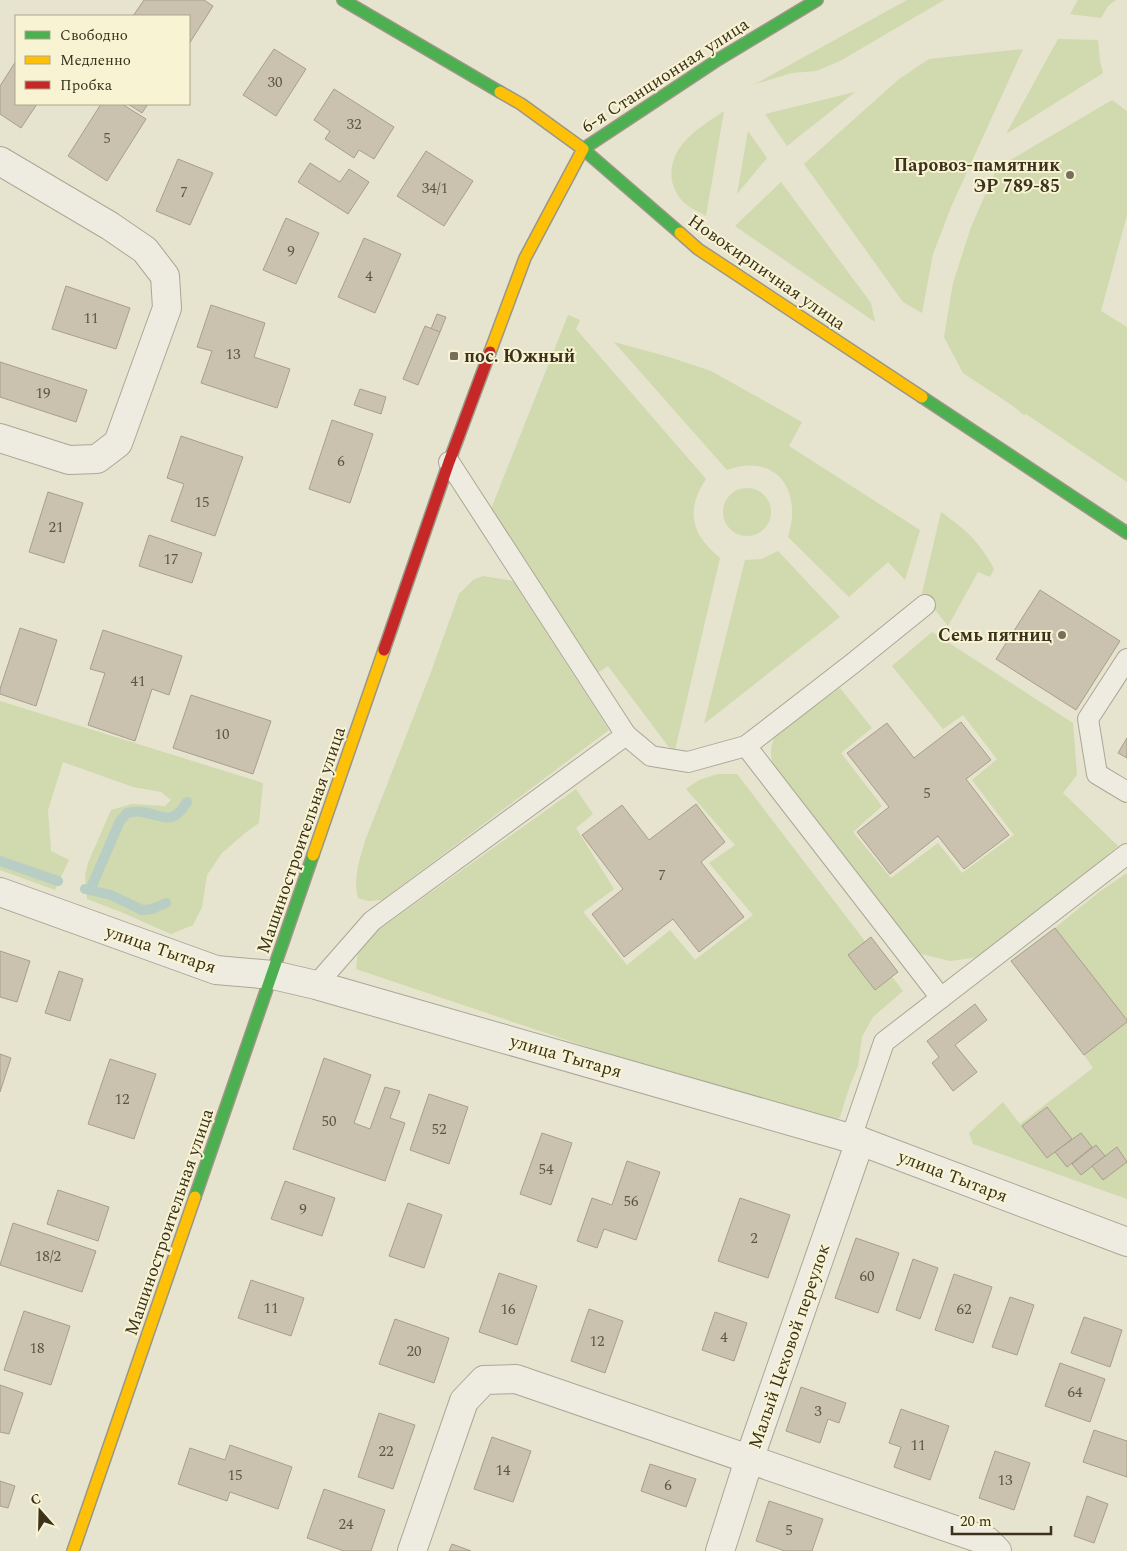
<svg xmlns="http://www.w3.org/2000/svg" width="1127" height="1551" font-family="Spectral,serif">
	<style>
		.green { fill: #d1d9af }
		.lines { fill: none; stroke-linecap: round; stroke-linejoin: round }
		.stream { stroke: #b8cdc4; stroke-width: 10 }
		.building { fill: #cac1ae; stroke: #a79f8c }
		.lane-casing { stroke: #aba796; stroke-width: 22 }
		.street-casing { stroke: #aba796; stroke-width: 30 }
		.fast-casing { stroke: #9b9786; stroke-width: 14 }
		.slow-casing { stroke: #9b9786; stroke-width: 14 }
		.jam-casing { stroke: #9b9786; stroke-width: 14 }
		.lane { stroke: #eeece0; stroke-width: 20 }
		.street { stroke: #eeece0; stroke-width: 28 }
		.fast { stroke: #4caf50; stroke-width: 11 }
		.slow { stroke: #ffc107; stroke-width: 11 }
		.jam { stroke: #c62828; stroke-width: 11 }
		.poi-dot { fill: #776f5b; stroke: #f8f4d3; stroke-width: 2 }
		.labels { text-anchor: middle; stroke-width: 4; stroke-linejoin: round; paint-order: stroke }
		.number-label { font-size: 15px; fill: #5f5541 }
		.street-label { font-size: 18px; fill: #3b311d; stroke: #f8f4d3 }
		.poi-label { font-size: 18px; font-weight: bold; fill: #3b311d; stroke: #f8f4d3; text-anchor: end }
	</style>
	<rect width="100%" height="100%" fill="#e6e3ce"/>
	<g class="green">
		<path d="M907 0H944L840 61 816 71 792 73 755 84Z"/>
		<path d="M1078 0H1116L1108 6 1101 18 1070 14Z"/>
		<path d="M1058 39 1098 40 1100 61 1103 73 1006 134Z"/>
		<path d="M1023 49 951 207 933 254 922 313 903 302 804 164 899 79 929 59Z"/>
		<path d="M855 92 787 146 765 114Z"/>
		<path d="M1112 100 1127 111V215L1101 311 1127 327V482L1026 414 1024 415 1013 406 963 373 944 337 953 283 971 227 997 168Z"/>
		<path d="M724 111 706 216C700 212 691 209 686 204 679 199 674 189 672 181 667 146 699 128 724 111Z"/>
		<path d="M748 131 767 158 737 194Z"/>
		<path d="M781 182 871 303 875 322 735 226Z"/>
		<path d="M568 315 580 320 576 329 706 479C685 511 691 534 720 558L674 754 608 666 594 675 489 514Z"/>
		<path d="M614 342 669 357 711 371 802 422 789 446 920 530 905 580 888 562 849 597 788 537C803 491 777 452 727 470Z"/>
		<circle cx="747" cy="512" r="24"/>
		<path d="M941 512C966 530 979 541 994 569L990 577 978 572 948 626 922 593Z"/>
		<path d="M778 551 840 617 704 724 745 560 762 559Z"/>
		<path d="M483 576 513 581 609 730 382 900 368 901 358 898C353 877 359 862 365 841L431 672 459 594 473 580Z"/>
		<path d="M932 632 1073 723 1077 775 1063 793 1118 846 996 948 973 958 950 961 917 953 775 771C770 755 769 749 776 734L840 688 872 728 841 753 882 806 853 832 891 878 938 843 962 873 1014 835 972 780 997 759 963 715 943 729 892 666Z"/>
		<path d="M0 701 263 783 259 823 245 833 222 853 207 875 202 907 193 925 171 934 121 912 87 899 85 875 88 863 111 810 132 804 165 806 171 800 161 792 133 787 63 762 48 810 51 851 69 860 55 890 0 870Z"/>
		<path d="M718 774H737L903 991 873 1017 862 1037 858 1066 850 1085 840 1117 832 1123 650 1068 356 969 358 949 381 928 576 789 593 814 576 828 614 889 583 912 627 965 670 930 695 960 753 915 709 863 735 845 686 789 699 780Z"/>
		<path d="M1127 873V1020L1055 928 1099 892Z"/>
		<path d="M1127 1022V1199L973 1144 969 1133 1003 1102 1020 1124 1093 1068 1084 1055Z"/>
	</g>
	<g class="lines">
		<g class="stream">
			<path d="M0 861 58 881"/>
			<path d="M85 889 111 895 142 910 152 909 166 903"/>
			<path d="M90 890 120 821 127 813C132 812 138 811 143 812 165 816 172 826 187 802"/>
		</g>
	</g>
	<g class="building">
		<path d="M144 0H204L213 6 189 44V16H133Z"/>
		<path d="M274 49 306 69 276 116 243 95Z"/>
		<path d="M16 61V104H37L21 128 0 114V86Z"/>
		<path d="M334 89 394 127 374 159 359 150 354 158 325 139 330 131 314 120Z"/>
		<path d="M101 104H122L146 119 107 181 68 156Z"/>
		<path d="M128 104H148L142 113Z"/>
		<path d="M426 151 473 181 444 226 397 196Z"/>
		<path d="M178 159 213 173 190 225 156 211Z"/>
		<path d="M310 163 340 182 349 169 369 182 348 214 298 182Z"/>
		<path d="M286 218 319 233 296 284 263 270Z"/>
		<path d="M364 238 401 254 375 313 338 297Z"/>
		<path d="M66 286 130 308 116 349 52 329Z"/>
		<path d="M211 305 265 323 254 357 290 369 277 408 201 383 212 351 197 347Z"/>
		<path d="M437 314 446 317 440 332 431 329Z"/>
		<path d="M425 326 440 332 418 385 403 379Z"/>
		<path d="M0 362 87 390 76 422 0 397Z"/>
		<path d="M360 389 386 397 381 414 354 405Z"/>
		<path d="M332 420 373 434 350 503 309 489Z"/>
		<path d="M181 436 243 457 215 536 171 521 184 484 167 478Z"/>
		<path d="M48 492 83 503 64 563 29 552Z"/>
		<path d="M149 535 202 553 192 583 139 566Z"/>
		<path d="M1040 590 1120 641 1076 710 996 659Z"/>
		<path d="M20 628 57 640 36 706 0 694V689Z"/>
		<path d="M103 630 182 656 169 695 152 689 135 741 88 725 105 673 90 669Z"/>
		<path d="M191 695 271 721 253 774 173 748Z"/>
		<path d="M961 722 991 760 966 779 1009 835 964 869 938 836 890 874 857 832 889 807 847 753 887 723 914 758Z"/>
		<path d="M1127 738V758L1118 753Z"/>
		<path d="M696 804 725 842 701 862 744 917 699 952 673 919 624 957 592 914 623 889 582 835 622 805 649 840Z"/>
		<path d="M1055 928 1127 1020V1022L1084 1055 1011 961Z"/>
		<path d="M871 937 898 972 875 990 848 955Z"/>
		<path d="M0 951 30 961 17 1002 0 997Z"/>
		<path d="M59 971 83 979 70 1021 45 1013Z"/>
		<path d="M975 1004 987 1020 955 1045 977 1072 953 1091 932 1063 939 1057 927 1041Z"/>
		<path d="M0 1054 11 1058 0 1092Z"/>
		<path d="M324 1058 371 1075 354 1123 370 1129 385 1087 400 1091 390 1118 405 1123 385 1181 293 1149Z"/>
		<path d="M110 1059 156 1074 134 1139 88 1124Z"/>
		<path d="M429 1094 468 1107 449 1164 410 1150Z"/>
		<path d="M1047 1107 1072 1139 1047 1158 1022 1126Z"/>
		<path d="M542 1133 572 1143 551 1205 520 1194Z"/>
		<path d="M1081 1133 1092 1147 1067 1167 1055 1152Z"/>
		<path d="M1096 1145 1105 1156 1081 1175 1072 1164Z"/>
		<path d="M1117 1147 1127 1162 1103 1180 1092 1166Z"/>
		<path d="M627 1161 660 1172 636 1240 604 1229 597 1248 577 1241 592 1198 612 1205Z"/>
		<path d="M285 1181 335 1198 322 1236 271 1219Z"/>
		<path d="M58 1190 109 1207 98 1241 47 1224Z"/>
		<path d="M740 1198 790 1215 768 1278 718 1261Z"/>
		<path d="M408 1203 442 1215 424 1268 389 1256Z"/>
		<path d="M13 1223 96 1251 82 1292 0 1265Z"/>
		<path d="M856 1238 899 1253 878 1313 835 1298Z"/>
		<path d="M913 1259 938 1268 920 1319 896 1310Z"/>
		<path d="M499 1273 537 1286 517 1345 479 1332Z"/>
		<path d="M954 1274 992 1287 973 1343 935 1330Z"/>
		<path d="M251 1280 304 1298 291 1336 238 1318Z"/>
		<path d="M1010 1297 1034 1305 1017 1355 992 1347Z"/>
		<path d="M589 1309 623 1321 605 1373 571 1361Z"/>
		<path d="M24 1311 70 1326 51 1385 4 1370Z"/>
		<path d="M715 1312 747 1323 734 1361 702 1350Z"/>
		<path d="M1084 1317 1122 1330 1110 1367 1071 1353Z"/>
		<path d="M395 1319 449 1338 434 1383 379 1364Z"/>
		<path d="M1060 1363 1105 1379 1090 1422 1045 1406Z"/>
		<path d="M0 1385 23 1393 9 1434 0 1432Z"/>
		<path d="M801 1387 846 1403 839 1423 828 1419 820 1443 786 1431Z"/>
		<path d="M901 1409 949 1426 930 1480 894 1467 901 1447 889 1443Z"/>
		<path d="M379 1413 415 1425 393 1489 358 1477Z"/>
		<path d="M1094 1430 1127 1441V1477L1083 1462Z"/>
		<path d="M492 1437 531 1451 513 1502 474 1489Z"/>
		<path d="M230 1445 292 1467 278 1509 230 1492 227 1501 178 1484 190 1448 225 1460Z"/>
		<path d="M995 1451 1030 1463 1014 1510 979 1498Z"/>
		<path d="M650 1464 696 1479 686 1507 641 1491Z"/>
		<path d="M0 1481 15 1486 8 1508 0 1506Z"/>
		<path d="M324 1489 385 1510 371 1551H344L307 1538Z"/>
		<path d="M1087 1496 1108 1504 1094 1543 1074 1536Z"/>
		<path d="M769 1501 823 1519 812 1551H785L756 1541Z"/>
		<path d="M452 1544 471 1551H449Z"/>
	</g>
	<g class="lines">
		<defs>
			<g id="lane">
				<path d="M925 605 852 664 746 746 941 998"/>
				<path d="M1127 659 1088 719 1097 774 1127 792"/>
				<path d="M626 735 651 756 688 762 746 746"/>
				<path d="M316 985 372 921 626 735 449 462"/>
				<path d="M851 1138 884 1042 1127 854"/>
			</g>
			<g id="street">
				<path d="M0 161 110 226 145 250 165 276 167 308 118 443 97 459 69 460 0 438"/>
				<path d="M0 892 216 970 273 975 316 985 860 1141 1127 1242"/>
				<path d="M412 1551 464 1401 484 1380 516 1379 987 1541 997 1551"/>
				<path d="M720 1551 749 1460 860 1141"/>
			</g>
			<g id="fast">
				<path d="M343 0 500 92"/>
				<path d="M680 233 583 149 719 59 817 0"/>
				<path d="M922 397 1127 533"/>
				<path d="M195 1197 313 855"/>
			</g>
			<g id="slow">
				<path d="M680 233 698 249 922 397"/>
				<path d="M490 352 525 258 583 149 521 104 500 92"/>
				<path d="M313 855 384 650"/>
				<path d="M73 1551 195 1197"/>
			</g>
			<path id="jam" d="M384 650 449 462 490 352"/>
		</defs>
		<use href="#lane" class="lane-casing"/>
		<use href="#street" class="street-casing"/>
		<use href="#fast" class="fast-casing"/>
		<use href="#slow" class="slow-casing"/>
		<use href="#jam" class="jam-casing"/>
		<use href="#lane" class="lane"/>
		<use href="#street" class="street"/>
		<use href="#fast" class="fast"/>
		<use href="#slow" class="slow"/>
		<use href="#jam" class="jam"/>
	</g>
	<g class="poi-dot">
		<circle cx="1070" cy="175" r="5"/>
		<rect x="449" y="351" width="10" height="10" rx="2.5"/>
		<circle cx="1062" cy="635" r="5"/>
	</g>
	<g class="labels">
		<g class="number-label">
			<text x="275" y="87">30</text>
			<text x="354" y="129">32</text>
			<text x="107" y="143">5</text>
			<text x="435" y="193">34/1</text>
			<text x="184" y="197">7</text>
			<text x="291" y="256">9</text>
			<text x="369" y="281">4</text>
			<text x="91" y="323">11</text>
			<text x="233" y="359">13</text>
			<text x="43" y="398">19</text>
			<text x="341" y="466">6</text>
			<text x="202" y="507">15</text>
			<text x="56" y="532">21</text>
			<text x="171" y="564">17</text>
			<text x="138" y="686">41</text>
			<text x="222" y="739">10</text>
			<text x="927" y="798">5</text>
			<text x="662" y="880">7</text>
			<text x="122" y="1104">12</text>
			<text x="329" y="1126">50</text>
			<text x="439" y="1134">52</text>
			<text x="546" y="1174">54</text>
			<text x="631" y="1206">56</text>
			<text x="303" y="1214">9</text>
			<text x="754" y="1243">2</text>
			<text x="48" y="1261">18/2</text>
			<text x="867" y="1281">60</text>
			<text x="271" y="1313">11</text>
			<text x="508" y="1314">16</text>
			<text x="964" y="1314">62</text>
			<text x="724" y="1342">4</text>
			<text x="597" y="1346">12</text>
			<text x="37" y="1353">18</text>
			<text x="414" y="1356">20</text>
			<text x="1075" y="1397">64</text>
			<text x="818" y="1416">3</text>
			<text x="918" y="1450">11</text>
			<text x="386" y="1456">22</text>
			<text x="503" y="1475">14</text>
			<text x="235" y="1480">15</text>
			<text x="1005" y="1485">13</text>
			<text x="668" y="1490">6</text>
			<text x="346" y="1529">24</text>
			<text x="789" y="1535">5</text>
		</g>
		<g class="street-label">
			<text transform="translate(665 75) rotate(-33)" y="6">6-я Станционная улица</text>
			<text transform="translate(767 272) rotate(35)" y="6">Новокирпичная улица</text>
			<text transform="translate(301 840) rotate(-71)" y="6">Машиностроительная улица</text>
			<text transform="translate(161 949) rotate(19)" y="6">улица Тытаря</text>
			<text transform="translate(566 1056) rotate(16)" y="6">улица Тытаря</text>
			<text transform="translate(953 1176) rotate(21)" y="6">улица Тытаря</text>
			<text transform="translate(169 1222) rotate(-71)" y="6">Машиностроительная улица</text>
			<text transform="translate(789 1346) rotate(-71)" y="6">Малый Цеховой переулок</text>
		</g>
		<g class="poi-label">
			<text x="1060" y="171">Паровоз-памятник<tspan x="1060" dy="21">ЭР 789-85</tspan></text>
			<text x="464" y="362" text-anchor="start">пос. Южный</text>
			<text x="1052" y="641">Семь пятниц</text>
		</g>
	</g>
	<rect x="15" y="15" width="175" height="90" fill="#f8f4d3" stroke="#aca68a"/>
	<rect x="25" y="31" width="25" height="8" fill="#4caf50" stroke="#aca68a"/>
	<text x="60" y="40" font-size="15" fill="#3b311d">Свободно</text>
	<rect x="25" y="56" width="25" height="8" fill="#ffc107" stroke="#aca68a"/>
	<text x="60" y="65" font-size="15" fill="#3b311d">Медленно</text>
	<rect x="25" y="81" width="25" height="8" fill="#c62828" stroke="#aca68a"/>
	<text x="60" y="90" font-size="15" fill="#3b311d">Пробка</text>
	<g transform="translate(40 1511) rotate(340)" stroke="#f8f4d3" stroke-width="4" paint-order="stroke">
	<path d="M0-4L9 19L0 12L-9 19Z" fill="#3b311d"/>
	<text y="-8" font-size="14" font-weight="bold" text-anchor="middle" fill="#3b311d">С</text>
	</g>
	<path d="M952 1526v8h99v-8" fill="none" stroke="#3b311d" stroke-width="2.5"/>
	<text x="960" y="1526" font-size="15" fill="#3b311d" stroke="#f8f4d3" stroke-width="4" paint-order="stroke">20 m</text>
</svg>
